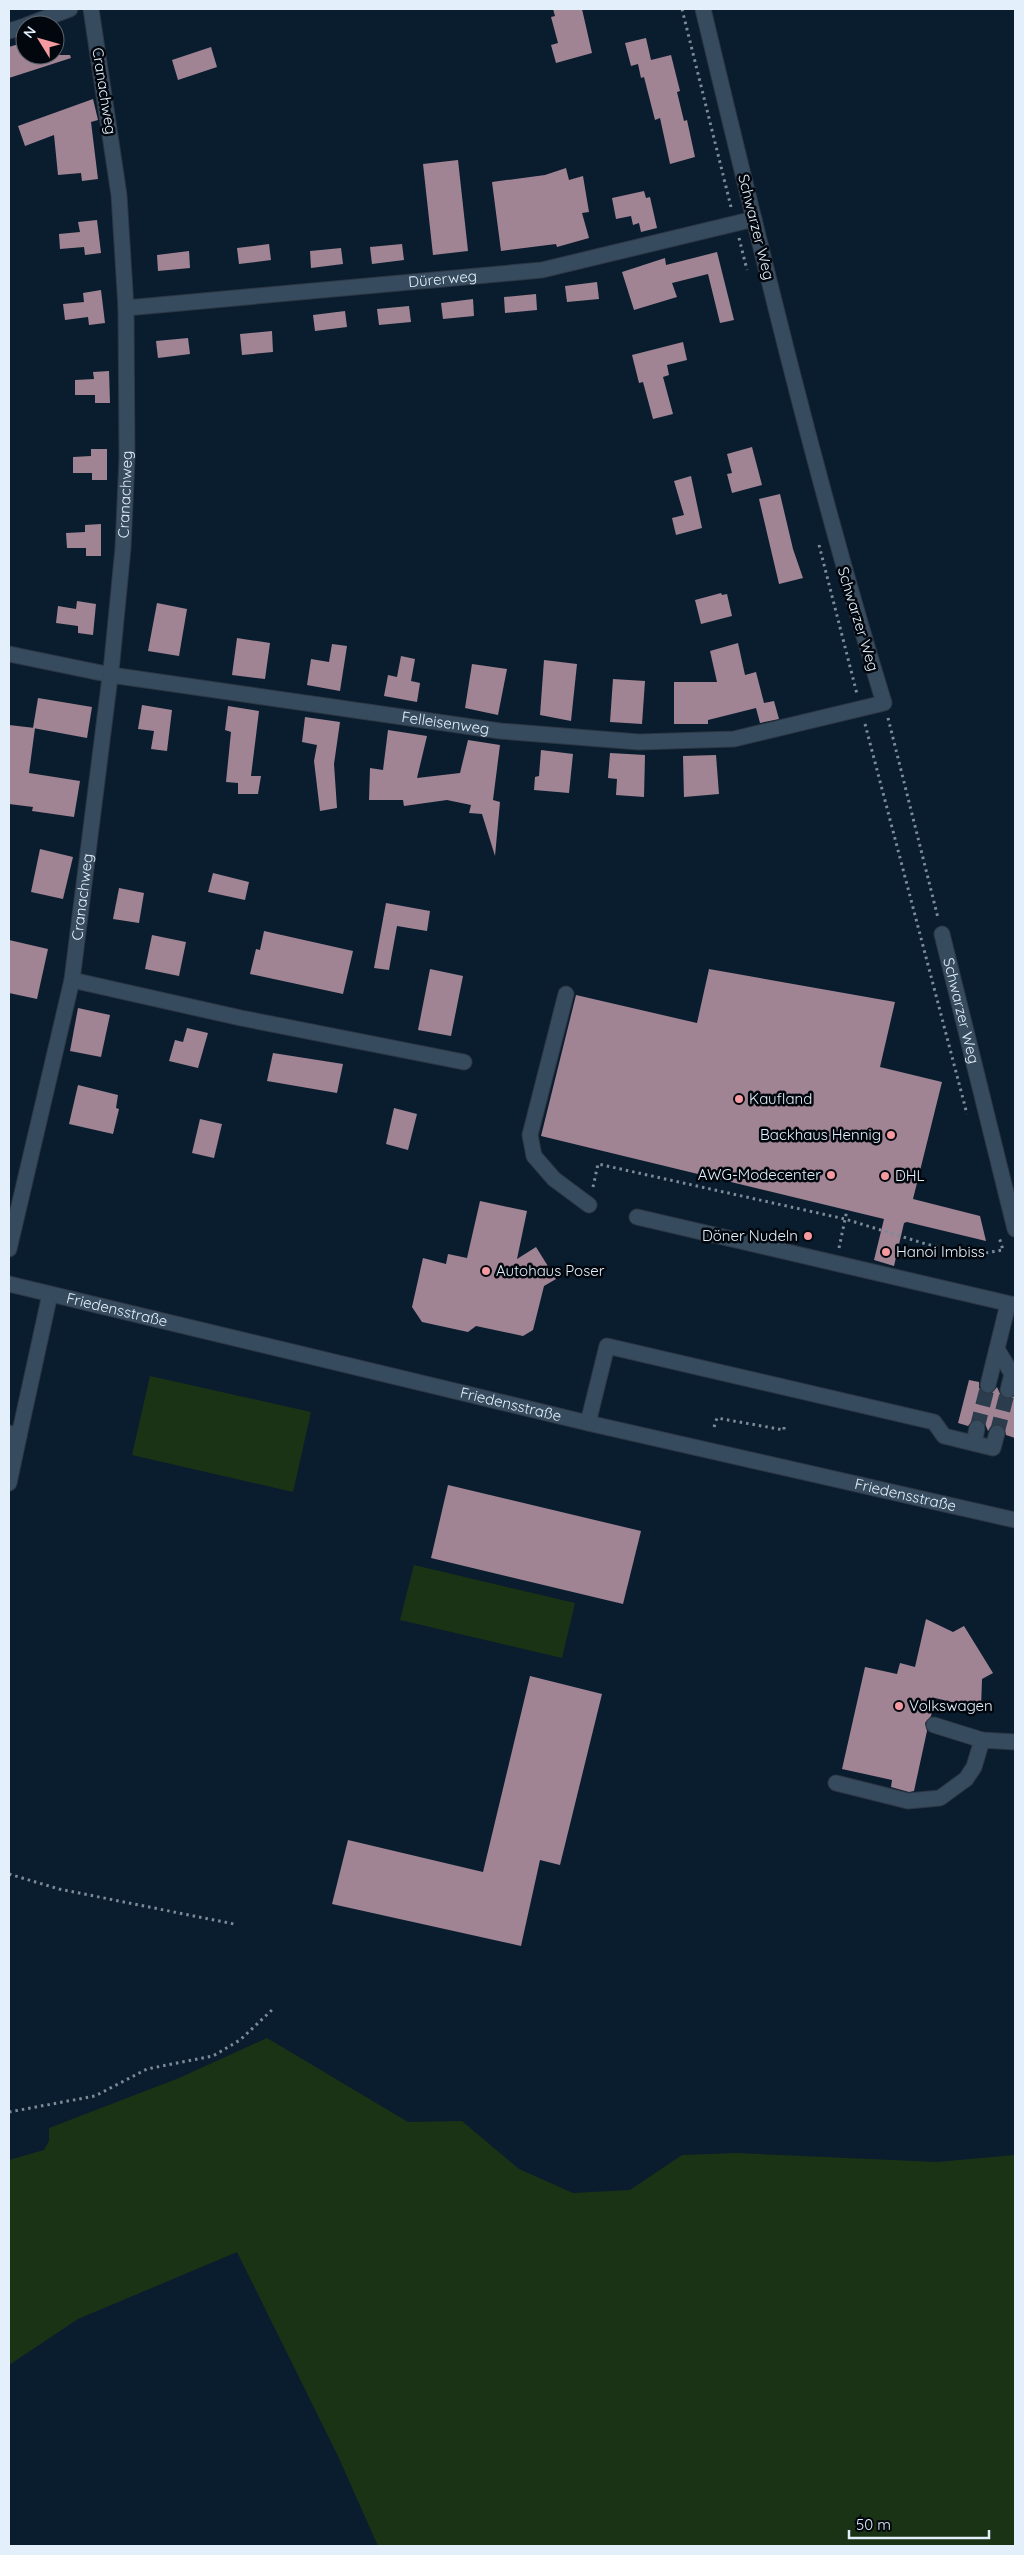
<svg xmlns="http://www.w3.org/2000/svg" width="1024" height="2555" font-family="Quicksand,sans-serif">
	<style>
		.green { fill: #1b3315 }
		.building { fill: #a18494 }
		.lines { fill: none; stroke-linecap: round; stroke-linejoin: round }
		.minor-tunnel { stroke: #2b3d4d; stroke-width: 15; stroke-dasharray: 15 8; stroke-linecap: butt }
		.minor-casing { stroke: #2d3643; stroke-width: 17 }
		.path { stroke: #7b8b98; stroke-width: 3; stroke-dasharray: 2.5 4; stroke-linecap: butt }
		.minor { stroke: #364b5e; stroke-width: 15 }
		.poi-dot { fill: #f49aa0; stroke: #02070e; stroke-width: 2 }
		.labels { text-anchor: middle; stroke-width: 5; stroke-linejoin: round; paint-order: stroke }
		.street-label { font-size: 15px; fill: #e3f0fb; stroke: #02070e }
		.poi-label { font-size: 15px; fill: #e3f0fb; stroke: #02070e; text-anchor: start }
	</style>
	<rect width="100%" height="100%" fill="#0a1d2e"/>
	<g class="green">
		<path d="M150 1376 311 1412 293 1492 132 1455Z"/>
		<path d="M414 1565 575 1603 562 1658 400 1620Z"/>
		<path d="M267 2038 408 2122 462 2121 519 2169 573 2193 630 2190 682 2155 737 2153 937 2162 1015 2155V2546H378L338 2456 237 2252 78 2319 9 2365V2160L44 2150 49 2141V2128L179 2078Z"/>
	</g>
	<g class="building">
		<path d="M553 9H582L592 53 556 63 551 45 558 43 551 17 555 16Z"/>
		<path d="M646 38 651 60 671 55 680 91 677 92 684 121 687 120 695 157 670 164 660 118 655 120 644 77 641 78 638 64 631 66 625 43Z"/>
		<path d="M25 42V55H70L71 58 9 78V47Z"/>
		<path d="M211 47 217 67 178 80 172 60Z"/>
		<path d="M93 99 98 120 91 122 98 179 82 181 81 173 58 175 54 135 25 146 18 126Z"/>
		<path d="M458 160 468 251 433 255 423 164Z"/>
		<path d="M566 168 569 180 583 176 589 212 582 213 589 238 557 247 556 244 501 251 492 182 545 175Z"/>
		<path d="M644 191 646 198 650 197 657 228 641 232 639 223 633 225 631 216 616 219 612 198Z"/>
		<path d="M97 220 101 253 85 255 84 247 60 249 59 234 80 232 78 222Z"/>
		<path d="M269 244 271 260 239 264 237 248Z"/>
		<path d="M402 244 404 260 372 264 370 247Z"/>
		<path d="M341 248 343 264 311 268 310 251Z"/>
		<path d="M189 251 190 268 158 271 157 255Z"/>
		<path d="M717 252 734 320 720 323 708 274 672 283 677 297 634 310 622 272 665 258 666 265Z"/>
		<path d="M597 282 599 299 567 302 565 286Z"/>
		<path d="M101 290 105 323 89 325 88 317 65 320 63 304 84 302 83 293Z"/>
		<path d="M536 294 537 310 505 313 504 297Z"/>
		<path d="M473 299 474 316 443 319 441 303Z"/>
		<path d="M409 306 411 322 379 325 377 309Z"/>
		<path d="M345 311 347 327 315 331 313 315Z"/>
		<path d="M272 331 273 352 242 355 240 334Z"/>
		<path d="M188 338 190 354 158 358 156 341Z"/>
		<path d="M683 342 687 360 667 365 669 375 663 377 673 414 653 419 643 382 639 383 632 355Z"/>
		<path d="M109 371 110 403H95V395H75V380L94 379 93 372Z"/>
		<path d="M752 447 762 485 732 493 727 474 732 473 727 454Z"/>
		<path d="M91 449H107V480H92V473H73V457L91 456Z"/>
		<path d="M691 476 702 528 676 535 672 518 684 515 674 481Z"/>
		<path d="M780 494 793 549 803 578 779 584 759 499Z"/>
		<path d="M101 524V556H86V548H67L66 533 85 532V525Z"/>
		<path d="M721 593 722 595 727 594 732 616 701 624 695 600Z"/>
		<path d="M77 601 96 604 93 635 78 633V626L56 623 58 606 76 609Z"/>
		<path d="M157 603 187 609 179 656 148 651Z"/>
		<path d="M237 638 270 643 265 679 232 675Z"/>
		<path d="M738 643 745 675 756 672 764 703 774 701 779 719 760 723 756 708 708 720V724H674V682H717L710 651Z"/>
		<path d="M332 644 347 646 340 691 307 685 311 659 329 662Z"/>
		<path d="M401 656 415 659 411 681 420 683 417 702 384 696 388 675 397 677Z"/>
		<path d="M544 660 577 664 571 721 540 715Z"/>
		<path d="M472 664 507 669 498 715 465 708Z"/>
		<path d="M613 679 645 681 642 724 610 722Z"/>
		<path d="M38 698 92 707 87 738 33 728Z"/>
		<path d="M142 705 172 710 167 751 151 749 154 731 138 729Z"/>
		<path d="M228 706 259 711 251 776H261L258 794H238V783L226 782 231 732 225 730Z"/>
		<path d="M305 717 340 722 334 764 337 808 320 811 314 761 317 745 302 742Z"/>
		<path d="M9 725 35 728 29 773 80 781 74 817 32 811 33 807 9 804Z"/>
		<path d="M388 730 427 736 417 778 460 773 468 740 500 745 493 800 500 802 495 856 482 814 469 813 471 805 447 800 404 806 403 800H369L370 768 383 770Z"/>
		<path d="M541 750 573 754 569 793 534 790 535 777 539 776Z"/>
		<path d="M610 753 645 755 644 797 616 795 617 779 608 778Z"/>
		<path d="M716 755 719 794 684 797 683 756Z"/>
		<path d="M40 849 73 857 63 899 31 892Z"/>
		<path d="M213 873 249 882 245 900 208 892Z"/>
		<path d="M119 888 144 893 139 923 113 919Z"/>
		<path d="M386 903 430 911 427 931 397 926 389 970 374 968Z"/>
		<path d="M264 931 353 951 343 994 250 974 256 949 260 950Z"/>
		<path d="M152 935 186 942 179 976 145 969Z"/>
		<path d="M9 940 48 949 37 999 9 993Z"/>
		<path d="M430 969 463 976 451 1036 418 1030Z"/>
		<path d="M709 969 895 1002 880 1067 942 1082 913 1199 980 1216 986 1241 907 1222 904 1223 894 1266 874 1260 884 1219 541 1136 576 995 697 1023Z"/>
		<path d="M78 1008 110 1015 101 1057 70 1051Z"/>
		<path d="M187 1028 208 1033 198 1068 169 1061 175 1040 183 1042Z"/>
		<path d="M273 1053 343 1064 337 1093 267 1081Z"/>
		<path d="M78 1085 118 1095 116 1108 119 1109 113 1134 69 1124Z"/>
		<path d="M394 1108 417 1114 408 1150 386 1144Z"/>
		<path d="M200 1119 222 1124 214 1158 192 1153Z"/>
		<path d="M480 1201 527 1211 517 1259 536 1247 556 1279 544 1286 533 1330 523 1336 476 1326 468 1332 422 1322 412 1307 423 1258 446 1264 448 1254 467 1258Z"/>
		<path d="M969 1380 979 1382V1388L985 1394H991L997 1387 1001 1396 1005 1399 1015 1396V1438L1006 1435 1004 1427 999 1424 991 1426 988 1431 984 1421 979 1419H974L968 1426 958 1423Z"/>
		<path d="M448 1485 641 1531 623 1604 431 1558Z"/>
		<path d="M926 1619 953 1632 964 1626 993 1673 982 1679 981 1709 935 1698 931 1716 925 1723 927 1731 914 1791 909 1792 891 1787 892 1780 842 1769 865 1667 897 1674 900 1663 915 1667Z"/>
		<path d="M530 1676 602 1694 560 1865 540 1860 521 1946 332 1904 348 1840 483 1872Z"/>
	</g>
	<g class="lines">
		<g class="minor-tunnel">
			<path d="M977 1428 988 1385"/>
			<path d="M997 1433 1008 1390"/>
		</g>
		<defs>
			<g id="minor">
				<path d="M27 25 70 9"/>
				<path d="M9 31 25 26"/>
				<path id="s1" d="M126 308 542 270 754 219"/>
				<path id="s2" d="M9 654 111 675 500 731 639 742 734 739 884 703C814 474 759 241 703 9"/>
				<path id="s3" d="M942 934 1015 1229"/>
				<path d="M72 980 241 1018 464 1062"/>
				<path d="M566 994 530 1135 534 1156 554 1179 589 1205"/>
				<path d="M637 1217 1015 1305"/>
				<path id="s4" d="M9 1249 72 980 112 661 123 548 127 458 126 308 119 195 91 9"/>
				<path id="s5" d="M9 1284 588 1423 1015 1520"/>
				<path d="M997 1349 1012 1374 1008 1390"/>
				<path d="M988 1385 1008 1304"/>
				<path d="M588 1423 607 1346 934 1422 944 1436 993 1448 997 1433"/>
				<path d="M9 1433 19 1436 50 1294"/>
				<path d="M974 1443 977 1428"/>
				<path d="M9 1483 19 1436"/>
				<path d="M934 1725 982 1740 1015 1742"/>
				<path d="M836 1783 908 1801 940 1798 966 1779 974 1767 982 1740"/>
			</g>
		</defs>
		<use href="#minor" class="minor-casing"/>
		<g class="path">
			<path d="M682 9 731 207"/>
			<path d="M739 238 747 270"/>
			<path d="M819 545 857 694"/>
			<path d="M888 718 938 918"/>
			<path d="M865 724 967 1114"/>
			<path d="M593 1187 598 1164 845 1219 926 1244 973 1255 1003 1250 999 1237"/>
			<path d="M839 1248 847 1210"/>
			<path d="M714 1427 717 1418 784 1430V1425"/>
			<path d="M9 1874 59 1889 234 1924"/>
			<path d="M9 2112 95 2096 147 2069 213 2056 240 2040 273 2009"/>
		</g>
		<use href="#minor" class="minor"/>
	</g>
	<g class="poi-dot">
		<circle cx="739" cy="1099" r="5"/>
		<circle cx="891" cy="1135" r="5"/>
		<circle cx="831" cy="1175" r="5"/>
		<circle cx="885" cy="1176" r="5"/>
		<circle cx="808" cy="1236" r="5"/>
		<circle cx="886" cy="1252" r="5"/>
		<circle cx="486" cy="1271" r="5"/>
		<circle cx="899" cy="1706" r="5"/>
	</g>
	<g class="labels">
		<g class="street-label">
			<text transform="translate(104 91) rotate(81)" y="5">Cranachweg</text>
			<text transform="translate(756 227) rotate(76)" y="5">Schwarzer Weg</text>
			<text dy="5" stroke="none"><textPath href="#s1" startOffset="318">Dürerweg</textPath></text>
			<text dy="5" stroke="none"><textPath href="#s4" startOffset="765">Cranachweg</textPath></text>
			<text transform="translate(858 619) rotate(73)" y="5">Schwarzer Weg</text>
			<text dy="5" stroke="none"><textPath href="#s2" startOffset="442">Felleisenweg</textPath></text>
			<text dy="5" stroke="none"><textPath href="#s4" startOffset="360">Cranachweg</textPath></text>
			<text dy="5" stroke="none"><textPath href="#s3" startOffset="79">Schwarzer Weg</textPath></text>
			<text dy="5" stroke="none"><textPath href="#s5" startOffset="111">Friedensstraße</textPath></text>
			<text dy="5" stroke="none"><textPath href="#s5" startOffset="516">Friedensstraße</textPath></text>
			<text dy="5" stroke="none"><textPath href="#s5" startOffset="921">Friedensstraße</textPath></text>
		</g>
		<g class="poi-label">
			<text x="749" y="1104">Kaufland</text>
			<text x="881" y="1140" text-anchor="end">Backhaus Hennig</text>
			<text x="821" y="1180" text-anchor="end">AWG-Modecenter</text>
			<text x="895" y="1181">DHL</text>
			<text x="798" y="1241" text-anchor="end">Döner Nudeln</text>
			<text x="896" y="1257">Hanoi Imbiss</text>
			<text x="496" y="1276">Autohaus Poser</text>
			<text x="909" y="1711">Volkswagen</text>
		</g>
	</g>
	<rect width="1024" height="2555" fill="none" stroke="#e3f0fb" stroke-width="20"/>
	<g transform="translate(40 40) rotate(307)"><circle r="24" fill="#02070e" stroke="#5c646d"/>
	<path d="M0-4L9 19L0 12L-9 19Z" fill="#f49aa0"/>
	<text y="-8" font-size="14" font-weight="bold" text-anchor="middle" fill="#e3f0fb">N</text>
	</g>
	<path d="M849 2530v8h140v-8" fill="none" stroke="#e3f0fb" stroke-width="2.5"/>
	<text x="856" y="2530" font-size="15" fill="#e3f0fb" stroke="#02070e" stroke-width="4" paint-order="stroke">50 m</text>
</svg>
